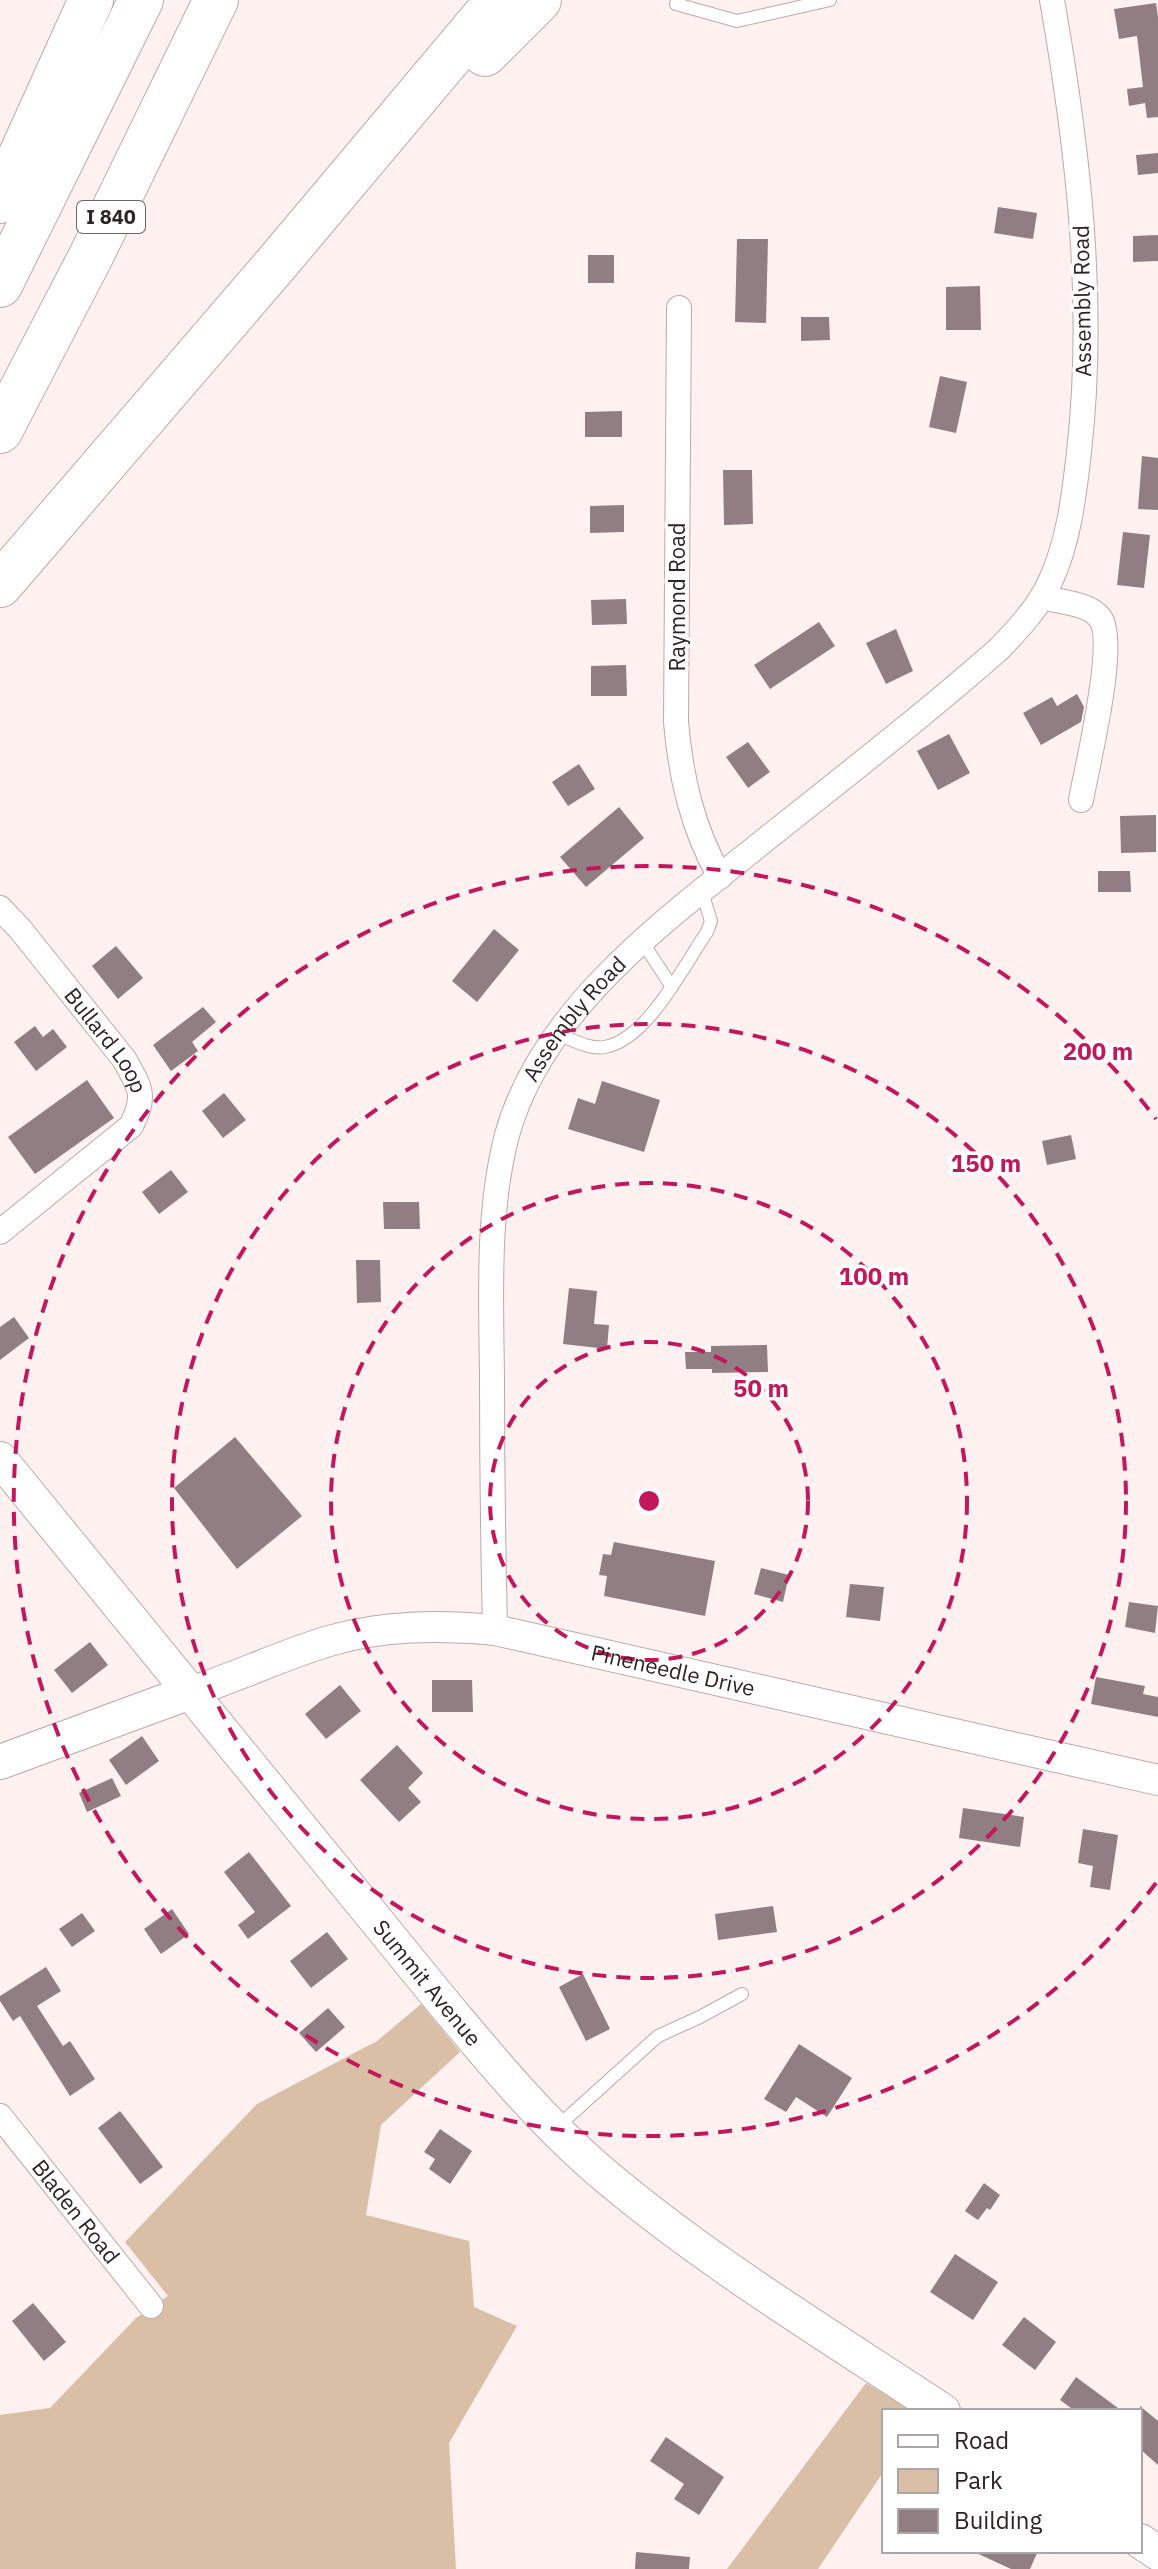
<svg xmlns="http://www.w3.org/2000/svg" width="1158" height="2569" font-family="'IBM Plex Sans',sans-serif">
	<style>
		.green { fill: #dabfa7 }
		.building { fill: #907e83 }
		.lines { fill: none; stroke-linecap: round; stroke-linejoin: round }
		.service-casing { stroke: #bda9a8; stroke-width: 14 }
		.minor-casing { stroke: #bda9a8; stroke-width: 26 }
		.tertiary-casing { stroke: #bda9a8; stroke-width: 32 }
		.secondary-casing { stroke: #bda9a8; stroke-width: 36 }
		.motorway-casing { stroke: #bda9a8; stroke-width: 46 }
		.service { stroke: #fff; stroke-width: 12 }
		.minor { stroke: #fff; stroke-width: 24 }
		.tertiary { stroke: #fff; stroke-width: 30 }
		.secondary { stroke: #fff; stroke-width: 34 }
		.motorway { stroke: #fff; stroke-width: 44 }
		.ring { fill: none; stroke: #c2185b; stroke-width: 4; stroke-dasharray: 14 10 }
		.labels { text-anchor: middle; stroke-width: 7; stroke-linejoin: round; paint-order: stroke }
		.shield { fill: #fff; stroke: #6b6665; stroke-width: 2 }
		.shield-label { font-size: 20px; font-weight: bold; fill: #2c2423 }
		.street-label { font-size: 22px; fill: #2c2423; stroke: #fff }
		.centre { fill: #c2185b; stroke: #fff; stroke-width: 4 }
		.ring-label { font-size: 24px; text-anchor: middle; font-weight: bold; fill: #c2185b; stroke: #fff; stroke-width: 7; stroke-linejoin: round; paint-order: stroke }
	</style>
	<rect width="100%" height="100%" fill="#fef1f0"/>
	<g class="green">
		<path d="M421 2004 460 2052 381 2125 366 2215 469 2241 474 2307 517 2326 449 2443 456 2569H0V2415L50 2408 136 2318 168 2296 125 2242 257 2104 377 2041Z"/>
		<path d="M866 2383 914 2411H884V2471L818 2569H727Z"/>
	</g>
	<g class="building">
		<path d="M1156 3 1158 17V117L1147 118 1145 103 1129 106 1127 89 1143 87 1137 36 1119 39 1114 9Z"/>
		<path d="M1158 153V173L1138 175 1136 155Z"/>
		<path d="M998 207 1037 213 1033 239 994 233Z"/>
		<path d="M1158 235V261L1133 262V236Z"/>
		<path d="M737 239H768L766 323 735 322Z"/>
		<rect x="588" y="255" width="26" height="28"/>
		<path d="M980 286 981 330H946V287Z"/>
		<path d="M801 317H829L830 340 801 341Z"/>
		<path d="M940 376 967 382 956 433 929 427Z"/>
		<path d="M622 411V437H585V412Z"/>
		<path d="M1142 456 1158 458V510L1138 509Z"/>
		<path d="M723 470H752L753 524 724 525Z"/>
		<path d="M624 505V532L590 533V506Z"/>
		<path d="M1123 532 1150 535 1144 588 1117 585Z"/>
		<path d="M626 599 627 624 592 625 591 600Z"/>
		<path d="M819 622 835 646 770 689 754 665Z"/>
		<path d="M896 629 913 671 886 684 866 643Z"/>
		<path d="M626 665 627 696H591V666Z"/>
		<path d="M1077 694 1084 707 1081 722 1041 745 1023 713 1052 697 1057 706Z"/>
		<path d="M949 734 970 773 938 790 917 751Z"/>
		<path d="M748 742 770 772 748 788 726 757Z"/>
		<path d="M579 764 595 789 568 806 552 782Z"/>
		<path d="M619 807 644 838 586 887 560 857Z"/>
		<path d="M1156 815V852L1121 853 1120 816Z"/>
		<path d="M1098 871H1130L1131 892H1098Z"/>
		<path d="M494 929 519 950 477 1002 452 981Z"/>
		<path d="M116 946 143 978 118 999 92 966Z"/>
		<path d="M203 1007 216 1022 192 1042 198 1051 171 1071 153 1045Z"/>
		<path d="M35 1026 43 1037 53 1029 67 1047 36 1071 14 1042Z"/>
		<path d="M87 1080 114 1118 35 1174 8 1137Z"/>
		<path d="M602 1081 660 1100 644 1152 568 1129 578 1098 595 1104Z"/>
		<path d="M224 1093 246 1120 223 1138 202 1111Z"/>
		<path d="M1071 1135 1076 1159 1047 1165 1042 1141Z"/>
		<path d="M171 1170 188 1192 159 1214 142 1192Z"/>
		<path d="M383 1202H419L420 1229H384Z"/>
		<path d="M356 1260H380L381 1302 357 1303Z"/>
		<path d="M569 1288 597 1291 594 1324 609 1325 607 1349 563 1344Z"/>
		<path d="M14 1317 29 1338 0 1360V1327Z"/>
		<path d="M767 1345 768 1372 712 1373V1369H686L685 1352H711V1346Z"/>
		<path d="M235 1437 302 1516 237 1569 174 1488Z"/>
		<path d="M614 1542 715 1561 705 1616 604 1596 607 1576 599 1575 603 1554 611 1555Z"/>
		<path d="M761 1568 789 1575 783 1602 754 1594Z"/>
		<path d="M850 1584 884 1587 880 1621 846 1617Z"/>
		<path d="M1129 1602 1158 1606 1155 1633 1125 1627Z"/>
		<path d="M90 1642 108 1665 72 1693 54 1670Z"/>
		<path d="M1096 1677 1145 1686 1143 1694 1158 1697V1717L1091 1704Z"/>
		<path d="M432 1680H472L473 1712H432Z"/>
		<path d="M340 1685 361 1711 326 1739 305 1714Z"/>
		<path d="M142 1736 159 1761 126 1785 109 1760Z"/>
		<path d="M397 1745 423 1773 408 1788 421 1802 399 1822 360 1780Z"/>
		<path d="M112 1778 121 1796 87 1812 79 1793Z"/>
		<path d="M963 1808 1024 1817 1020 1847 959 1838Z"/>
		<path d="M1083 1829 1118 1835 1110 1890 1090 1887 1093 1866 1078 1863Z"/>
		<path d="M249 1852 291 1906 248 1939 238 1925 255 1912 224 1872Z"/>
		<path d="M773 1906 777 1932 718 1940 715 1914Z"/>
		<path d="M172 1909 189 1934 161 1954 144 1929Z"/>
		<path d="M82 1913 95 1931 72 1947 59 1929Z"/>
		<path d="M327 1932 348 1959 311 1988 290 1961Z"/>
		<path d="M46 1967 61 1991 37 2006 63 2046 70 2041 95 2079 70 2096 20 2016 13 2021 0 2001V1996Z"/>
		<path d="M583 1974 610 2029 586 2041 559 1987Z"/>
		<path d="M328 2008 345 2027 316 2052 299 2033Z"/>
		<path d="M799 2044 852 2078 827 2117 796 2097 786 2112 764 2099Z"/>
		<path d="M120 2111 163 2167 140 2184 98 2128Z"/>
		<path d="M440 2129 472 2151 450 2184 429 2169 435 2159 424 2152Z"/>
		<path d="M984 2183 1000 2195 990 2210 987 2208 978 2220 965 2211Z"/>
		<path d="M955 2254 998 2282 973 2320 930 2292Z"/>
		<path d="M33 2303 66 2342 44 2361 12 2321Z"/>
		<path d="M1024 2317 1056 2342 1035 2370 1002 2345Z"/>
		<path d="M1076 2377 1122 2411H1075L1060 2400Z"/>
		<path d="M1140 2406 1158 2421V2465L1140 2449Z"/>
		<path d="M666 2437 724 2477 699 2515 674 2499 684 2484 650 2461Z"/>
		<path d="M972 2551H1038L1030 2569H1011Z"/>
		<path d="M636 2552 690 2557 689 2569H635Z"/>
	</g>
	<g class="lines">
		<defs>
			<g id="service">
				<path d="M676 4 737 21 830 0"/>
				<path d="M643 943 672 987"/>
				<path d="M557 1034C571 1039 590 1050 605 1047 648 1039 684 965 707 932L711 921 702 892"/>
				<path d="M556 2128 658 2036 700 2017 742 1994"/>
			</g>
			<g id="minor">
				<path d="M679 308 676 722C681 778 692 827 720 877"/>
				<path d="M1042 597C1059 602 1089 603 1100 618 1118 642 1087 766 1081 800"/>
				<path id="s1" d="M0 908 20 929 124 1059C140 1087 147 1096 131 1126L0 1232"/>
				<path id="s2" d="M495 1630C493 1545 492 1461 492 1376 491 1299 487 1210 507 1135 542 1008 667 919 765 840 844 777 924 715 999 649 1019 628 1038 608 1050 582 1069 541 1074 496 1079 452 1096 302 1078 148 1052 0"/>
				<path id="s3" d="M0 2116 151 2306"/>
			</g>
			<g id="tertiary">
				<path id="s4" d="M190 1692C237 1677 282 1655 329 1641 383 1625 439 1625 495 1630L1158 1780"/>
			</g>
			<g id="secondary">
				<path id="s5" d="M0 1459 446 2006C493 2062 540 2119 595 2167 702 2259 825 2333 943 2411"/>
				<path d="M0 1762 190 1692"/>
				<path d="M1140 2541 1158 2553"/>
			</g>
			<g id="motorway">
				<path d="M485 54 539 0"/>
				<path d="M0 201 91 0"/>
				<path d="M0 285 141 0"/>
				<path d="M0 431 91 256 216 0"/>
				<path d="M0 585 277 263 498 0"/>
			</g>
		</defs>
		<use href="#service" class="service-casing"/>
		<use href="#minor" class="minor-casing"/>
		<use href="#tertiary" class="tertiary-casing"/>
		<use href="#secondary" class="secondary-casing"/>
		<use href="#motorway" class="motorway-casing"/>
		<use href="#service" class="service"/>
		<use href="#minor" class="minor"/>
		<use href="#tertiary" class="tertiary"/>
		<use href="#secondary" class="secondary"/>
		<use href="#motorway" class="motorway"/>
	</g>
	<g class="ring">
		<circle cx="649" cy="1501" r="159"/>
		<circle cx="649" cy="1501" r="318"/>
		<circle cx="649" cy="1501" r="477"/>
		<path d="M1156 1883A635 635 0 1 1 1156 1119"/>
	</g>
	<g class="labels">
		<rect class="shield" x="77" y="201" width="68" height="32" rx="6"/>
		<g class="shield-label">
			<text x="111" y="224">I 840</text>
		</g>
		<g class="street-label">
			<text transform="translate(1082 301) rotate(-91)" y="8">Assembly Road</text>
			<text transform="translate(677 597) rotate(-90)" y="8">Raymond Road</text>
			<text dy="8" stroke="none"><textPath href="#s2" startOffset="632">Assembly Road</textPath></text>
			<text dy="8" stroke="none"><textPath href="#s1" startOffset="170">Bullard Loop</textPath></text>
			<text dy="8" stroke="none"><textPath href="#s4" startOffset="498">Pineneedle Drive</textPath></text>
			<text dy="8" stroke="none"><textPath href="#s5" startOffset="676">Summit Avenue</textPath></text>
			<text dy="8" stroke="none"><textPath href="#s3" startOffset="122">Bladen Road</textPath></text>
		</g>
	</g>
	<circle cx="649" cy="1501" r="12" class="centre"/>
	<g class="ring-label">
		<text x="1098" y="1060">200 m</text>
		<text x="986" y="1172">150 m</text>
		<text x="874" y="1285">100 m</text>
		<text x="761" y="1397">50 m</text>
	</g>
	<rect x="882" y="2409" width="260" height="144" fill="#ffffff" stroke="#aba7a7" stroke-width="2"/>
	<rect x="898" y="2435" width="40" height="12" fill="#ffffff" stroke="#aba7a7" stroke-width="2"/>
	<text x="954" y="2449" font-size="24" fill="#2c2423">Road</text>
	<rect x="898" y="2469" width="40" height="24" fill="#dabfa7" stroke="#aba7a7" stroke-width="2"/>
	<text x="954" y="2489" font-size="24" fill="#2c2423">Park</text>
	<rect x="898" y="2509" width="40" height="24" fill="#907e83" stroke="#aba7a7" stroke-width="2"/>
	<text x="954" y="2529" font-size="24" fill="#2c2423">Building</text>
</svg>
